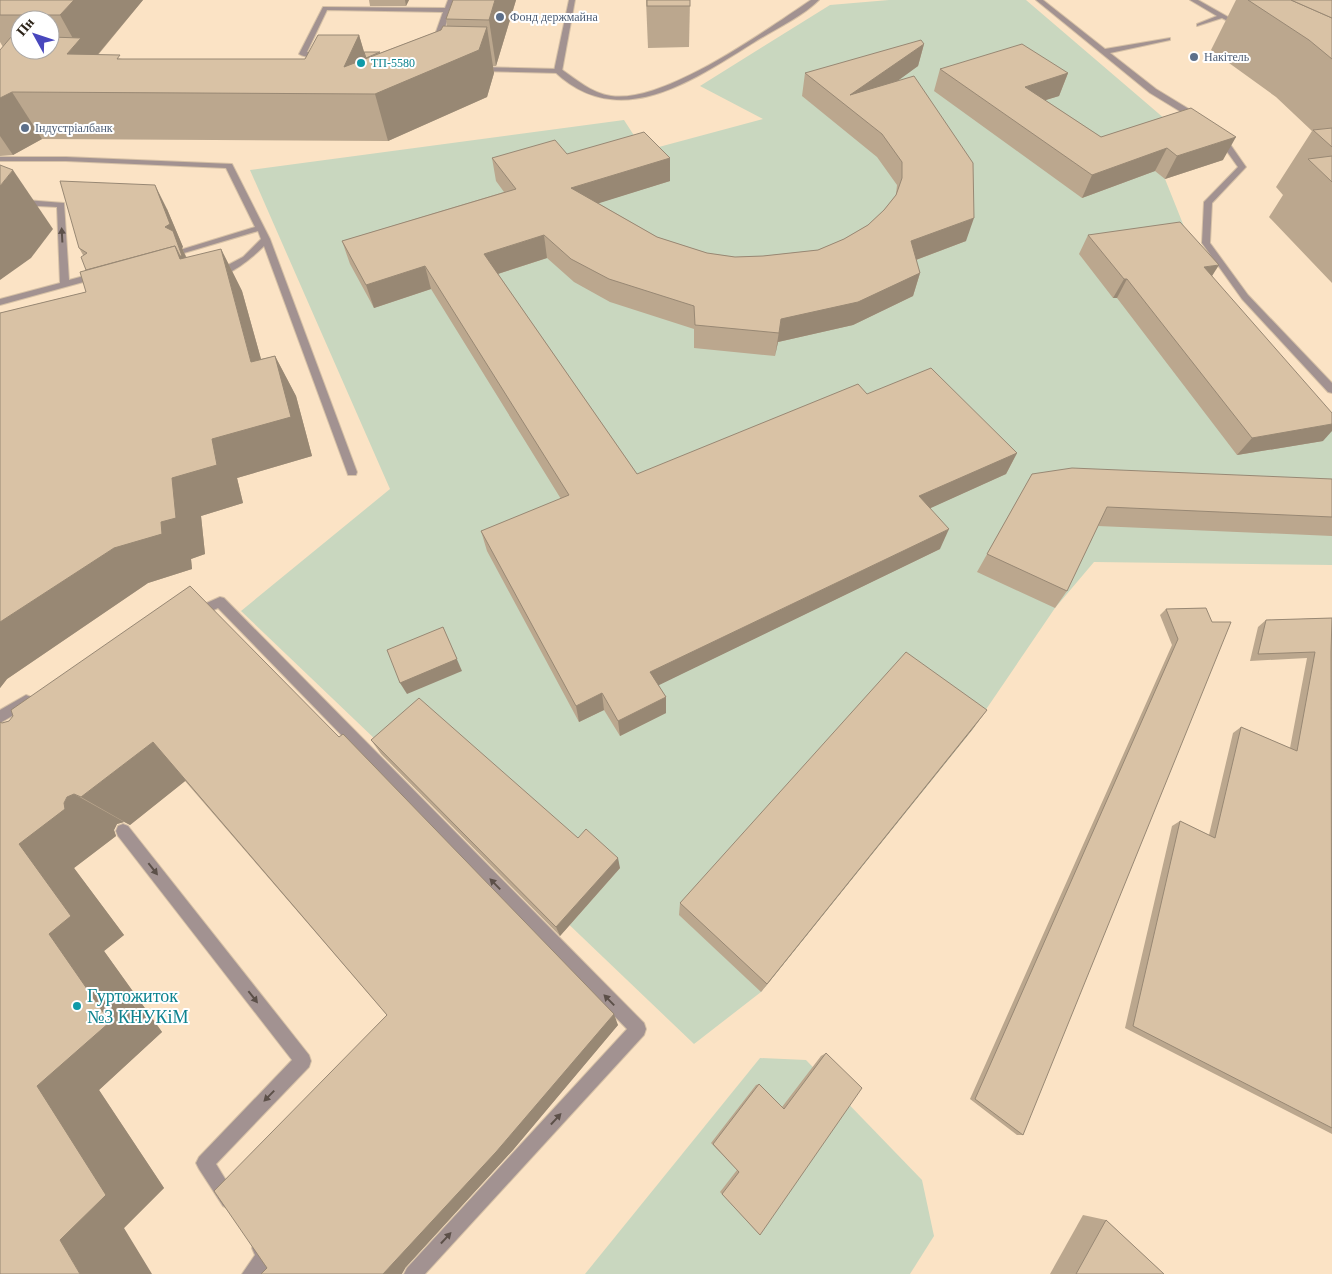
<svg xmlns="http://www.w3.org/2000/svg" width="1332" height="1274" font-family="'Times New Roman',serif">
	<style>
		.green { fill: #c9d7bf }
		.lines { fill: none; stroke-linecap: round; stroke-linejoin: round }
		.service-casing { stroke: #d6c1a6; stroke-width: 2 }
		.pedestrian-casing { stroke: #d6c1a6; stroke-width: 2 }
		.minor-casing { stroke: #d6c1a6; stroke-width: 2 }
		.service { fill: #a29291; fill-rule: evenodd }
		.pedestrian { fill: #a29291; fill-rule: evenodd }
		.minor { fill: #a29291; fill-rule: evenodd }
		.wall { fill: #bba78e; fill-rule: evenodd }
		.shaded-wall { fill: #988874 }
		.building { fill: #d9c2a5; stroke: #988874 }
		.oneway { fill: #5c5049 }
		.service-dot { fill: #5c6f8a; stroke: #fff; stroke-width: 2 }
		.culture-dot { fill: #0f9aa8; stroke: #fff; stroke-width: 2 }
		.labels { text-anchor: middle; stroke-width: 4; stroke-linejoin: round; paint-order: stroke }
		.far-service-label { font-size: 12px; fill: #4e5e75; stroke: #fff; text-anchor: start }
		.far-culture-label { font-size: 12px; fill: #0d838f; stroke: #fff; text-anchor: start }
		.near-culture-label { font-size: 18px; fill: #0d838f; stroke: #fff; text-anchor: start }
	</style>
	<rect width="100%" height="100%" fill="#fbe3c5"/>
	<g class="green">
		<path d="M889 0H1026L1179 131 1165 179 1207 284 1332 414V565L1094 562 1055 608 972 730 761 992 694 1044 241 611 390 489 250 170 624 120 644 151 763 119 700 86 830 5Z"/>
		<path d="M760 1058 806 1060 922 1180 934 1236 910 1274H585Z"/>
	</g>
	<g class="lines">
		<defs>
			<g id="service">
				<path d="M448 0H454L438 48 431 46 443 12 327 10 307 52 323 53 327 55C321 59 305 58 299 54L323 7 445 8Z"/>
				<path d="M811 0H819C802 17 773 30 753 43 692 81 618 133 554 71L561 69C577 80 591 93 611 96 664 104 766 30 811 0Z"/>
				<path d="M1036 0H1043L1105 49 1170 38V40L1110 53 1156 89 1202 117V121H1196L1150 93Z"/>
				<path d="M1190 0H1198L1244 26 1239 27 1222 18 1197 26V24L1217 16Z"/>
				<path d="M1217 134H1223L1246 167 1212 203 1210 243 1248 295 1332 383V393L1328 392 1242 299 1202 243 1204 202 1238 167 1216 136Z"/>
				<path d="M0 157H66L232 164 270 239 357 472 356 475H348L347 472 264 246C254 256 228 279 213 276L211 274 243 257 261 239 258 231 184 253 180 250 255 227 226 168 66 161H0Z"/>
				<path d="M0 198 64 203 69 280 95 273 100 276 98 278 0 305V299L60 283 57 207 0 204Z"/>
				<path d="M220 597 224 598 644 1023 646 1029 644 1035 425 1274H404L407 1268 627 1029 218 608 195 619 191 618 189 614 191 610Z"/>
				<path d="M26 695 31 697 33 701 31 705 0 723V710Z"/>
				<path d="M123 824 128 826 309 1055 311 1061 309 1067 216 1164 238 1200 235 1206 229 1209 223 1206 199 1169 196 1163 199 1157 292 1060 118 836 116 831 118 826Z"/>
				<path d="M261 1239C269 1242 272 1248 275 1256L263 1274H242L255 1255 252 1248 255 1242Z"/>
			</g>
			<path id="pedestrian" d="M475 67 558 69 562 71 558 73 478 71H475Z"/>
			<path id="minor" d="M569 0H575L562 71 558 73 554 71Z"/>
		</defs>
		<use href="#service" class="service-casing"/>
		<use href="#pedestrian" class="pedestrian-casing"/>
		<use href="#minor" class="minor-casing"/>
		<use href="#service" class="service"/>
		<use href="#pedestrian" class="pedestrian"/>
		<use href="#minor" class="minor"/>
	</g>
	<g class="wall">
		<path d="M0 0H143L98 55 122 59H305L359 35 364 52 380 53 441 30 447 26 446 19 453 0H516L496 66H493L494 73 487 97 388 141 42 139 13 155 0 156V50L3 47 0 42ZM20 20H50V50H20Z"/>
		<path d="M369 0H409L406 6H370Z"/>
		<path d="M646 0H690L689 47 648 48Z"/>
		<path d="M1236 0H1332V283L1269 217 1283 195 1276 187 1312 131 1276 97 1211 50Z"/>
		<path d="M924 44 918 66 897 81 966 241 916 260 920 273 913 296 853 325 778 342 775 356 694 348V329L610 302 574 282 547 258 498 274 637 474 867 394 1017 453 1006 474 930 508 940 549 658 685 666 697V713L620 736 604 710 579 722 487 551 481 531 561 499 431 289 374 308 350 264 342 241 504 192 496 181 492 158 567 154 670 158V181L598 203 657 237 707 253 735 257 763 256 818 250 844 239 868 225 884 210 896 195 897 185 877 157 802 96 805 73Z"/>
		<path d="M940 69 1068 73 1059 96 1045 100 1101 137 1191 108 1223 160 1165 179 1155 171 1082 198 934 91Z"/>
		<path d="M167 209 183 247 182 248 187 258 221 249 242 291 261 359 275 356 296 396 312 456 237 478 243 503 201 516 205 554 191 559 192 569 148 583 7 679 0 688V313L86 292V270L83 255 79 248Z"/>
		<path d="M1088 235 1212 276 1323 441 1237 455 1117 298H1113L1079 254Z"/>
		<path d="M1032 474 1332 479V536L1098 526 1067 591 1055 608 977 572Z"/>
		<path d="M190 586 618 1025 513 1150 406 1267 267 1268 387 1015 185 781 130 825 124 822 117 824 114 830 116 836 74 868 124 935 104 951 162 1032 99 1090 164 1188 124 1228 0 1274 2 723 9 721Z"/>
		<path d="M1206 608 1023 1135H1017L970 1099 1172 645 1160 615 1166 609Z"/>
		<path d="M1332 618V1134L1125 1028 1172 826 1180 821 1209 835 1233 733 1241 727 1290 748 1307 658 1250 661 1258 627 1266 620Z"/>
		<path d="M987 710 761 992 679 915 680 903Z"/>
		<path d="M371 740 578 838 620 868 560 936 381 754Z"/>
		<path d="M826 1053 760 1235 720 1192 737 1170 711 1143 756 1085 759 1084 782 1107 821 1056Z"/>
		<path d="M1083 1215 1106 1220 1164 1274H1050Z"/>
	</g>
	<g class="shaded-wall">
		<path d="M74 0H143L93 60 67 54 76 44 60 15Z"/>
		<path d="M405 0H409L406 6Z"/>
		<path d="M495 0H516L496 66 489 20Z"/>
		<path d="M487 27 494 73 487 97 388 141 375 94Z"/>
		<path d="M359 35 373 82 344 67Z"/>
		<path d="M924 44 918 66 855 112 850 95Z"/>
		<path d="M1068 73 1059 96 1017 109 1025 87Z"/>
		<path d="M12 92 42 139 13 155 0 136V98Z"/>
		<path d="M1236 137 1223 160 1165 179 1177 156Z"/>
		<path d="M1167 148 1155 171 1082 198 1092 175Z"/>
		<path d="M670 158V181L574 211 571 188Z"/>
		<path d="M13 170 53 229 31 258 0 280V186Z"/>
		<path d="M155 185 167 209 183 247 182 248 185 255 195 279 105 304 175 246 165 227Z"/>
		<path d="M974 218 966 241 905 264 911 241Z"/>
		<path d="M544 235 547 258 488 277 484 254Z"/>
		<path d="M221 249 242 291 273 402 251 362Z"/>
		<path d="M1219 265 1207 284 1204 267Z"/>
		<path d="M425 266 431 289 374 308 366 285Z"/>
		<path d="M920 273 913 296 853 325 778 342 775 356 781 319Z"/>
		<path d="M1124 279H1127L1117 298H1113Z"/>
		<path d="M275 356 296 396 312 456 237 478 243 503 201 516 205 554 191 559 192 569 148 583 7 679 0 688V622L114 548 161 522 172 478 212 439Z"/>
		<path d="M1332 424V431L1323 441 1237 455 1252 438Z"/>
		<path d="M1017 453 1006 474 911 517 919 496Z"/>
		<path d="M949 529 940 549 651 689 650 672Z"/>
		<path d="M443 627 462 671 407 694 400 683Z"/>
		<path d="M602 693 604 710 579 722 576 706Z"/>
		<path d="M666 697V713L620 736 618 721Z"/>
		<path d="M987 710 972 730 761 992 767 984Z"/>
		<path d="M153 742 194 774 130 825 81 797Z"/>
		<path d="M74 794 124 822 117 824 114 830 116 836 74 868 124 935 104 951 162 1032 99 1090 164 1188 124 1228 152 1274H80L60 1240 37 1086 49 934 19 844 64 803 67 797Z"/>
		<path d="M618 858 620 868 560 936 556 927Z"/>
		<path d="M614 1014 618 1025 513 1150 406 1267 402 1274H383Z"/>
	</g>
	<g class="building">
		<path d="M0 0H74L60 15H0Z"/>
		<path d="M453 0H495L489 20 446 19Z"/>
		<rect x="647" y="0" width="43" height="6"/>
		<path d="M1248 0H1291L1332 18V59L1309 40Z"/>
		<path d="M1291 0H1332V18Z"/>
		<path d="M443 26 487 27 479 50 375 94 12 92 0 98V50L11 37H20V50H50V37L81 38 67 54 120 55 117 59H305L318 35H359L344 67 441 30Z"/>
		<path d="M921 40 924 44 850 95 914 76 973 163 974 218 911 241 920 273 858 302 781 319 779 333 695 325 694 306 609 279 571 259 544 235 484 254 637 474 858 384 867 394 931 368 1017 453 919 496 949 529 650 672 666 697 618 721 602 693 576 706 481 531 569 495 425 266 366 285 342 241 516 189 492 158 555 140 567 154 644 132 670 158 571 188 657 237 707 253 735 257 763 256 818 250 844 239 868 225 884 210 896 195 902 178V162L882 134 805 73Z"/>
		<path d="M1022 44 1068 73 1025 87 1101 137 1191 108 1236 137 1177 156 1167 148 1092 175 940 69Z"/>
		<path d="M364 52H380L366 58Z"/>
		<path d="M1332 128V147L1313 130Z"/>
		<path d="M1332 156V182L1308 159Z"/>
		<path d="M0 165 13 170 0 186Z"/>
		<path d="M60 181 155 185 170 224 165 227 173 231 182 256H180L175 246 86 270 81 257 87 253 79 248Z"/>
		<path d="M1180 222 1219 265 1204 267 1332 413V424L1252 438 1127 279H1124L1088 235Z"/>
		<path d="M175 246 180 259 221 249 251 362 275 356 291 417 212 439 217 465 172 478 176 518 161 522 162 534 114 548 0 622V313L86 292 80 272Z"/>
		<path d="M1072 468 1332 479V517L1107 507 1067 591 987 554 1032 474Z"/>
		<path d="M190 586 339 737 343 734 614 1014 496 1152 383 1274H261L267 1268 214 1191 387 1015 153 742 81 797 74 794 67 797 64 803 65 809 19 844 71 916 49 934 110 1022 37 1086 106 1195 60 1240 80 1274H0V722L2 723 9 721 13 716 11 710Z"/>
		<path d="M1206 608 1212 622H1231L1023 1135 975 1099 1178 639 1166 609Z"/>
		<path d="M1332 618 1331 652 1332 1128 1133 1026 1180 821 1215 838 1241 727 1297 751 1315 652 1258 654 1266 620Z"/>
		<path d="M443 627 457 659 400 683 387 650Z"/>
		<path d="M906 652 987 710 767 984 680 903Z"/>
		<path d="M419 698 578 838 586 829 618 858 556 927 371 740Z"/>
		<path d="M826 1053 862 1088 760 1235 722 1194 739 1172 713 1144 759 1084 784 1109Z"/>
		<path d="M1106 1220 1164 1274H1076Z"/>
	</g>
	<defs><path id="oneway-solid" d="M-6-.8H1V-3.2L6.5 0L1 3.2V.8H-6Z" transform="scale(1.25)"/></defs>
	<g class="oneway">
		<use href="#oneway-solid" transform="translate(62 235) rotate(-93)"/>
		<use href="#oneway-solid" transform="translate(153 869) rotate(52)"/>
		<use href="#oneway-solid" transform="translate(495 884) rotate(-134)"/>
		<use href="#oneway-solid" transform="translate(253 997) rotate(52)"/>
		<use href="#oneway-solid" transform="translate(609 1000) rotate(-134)"/>
		<use href="#oneway-solid" transform="translate(269 1096) rotate(134)"/>
		<use href="#oneway-solid" transform="translate(556 1119) rotate(-47)"/>
		<use href="#oneway-solid" transform="translate(446 1238) rotate(-47)"/>
	</g>
	<g class="service-dot">
		<circle cx="500" cy="17" r="5"/>
		<circle cx="1194" cy="57" r="5"/>
		<circle cx="25" cy="128" r="5"/>
	</g>
	<g class="culture-dot">
		<circle cx="361" cy="63" r="5"/>
		<circle cx="77" cy="1006" r="5"/>
	</g>
	<g class="labels">
		<g class="far-service-label">
			<text x="510" y="21">Фонд держмайна</text>
			<text x="1204" y="61">Накітель</text>
			<text x="35" y="132">Індустріалбанк</text>
		</g>
		<g class="far-culture-label">
			<text x="371" y="67">ТП-5580</text>
		</g>
		<g class="near-culture-label">
			<text x="87" y="1002">Гуртожиток<tspan x="87" dy="21">№3 КНУКіМ</tspan></text>
		</g>
	</g>
	<g transform="translate(35 35) rotate(310)"><circle r="24" fill="#ffffff" stroke="#aba7a3"/>
	<path d="M0-4L9 19L0 12L-9 19Z" fill="#4847bd"/>
	<text y="-8" font-size="14" font-weight="bold" text-anchor="middle" fill="#2d2419">Пн</text>
	</g>
</svg>
